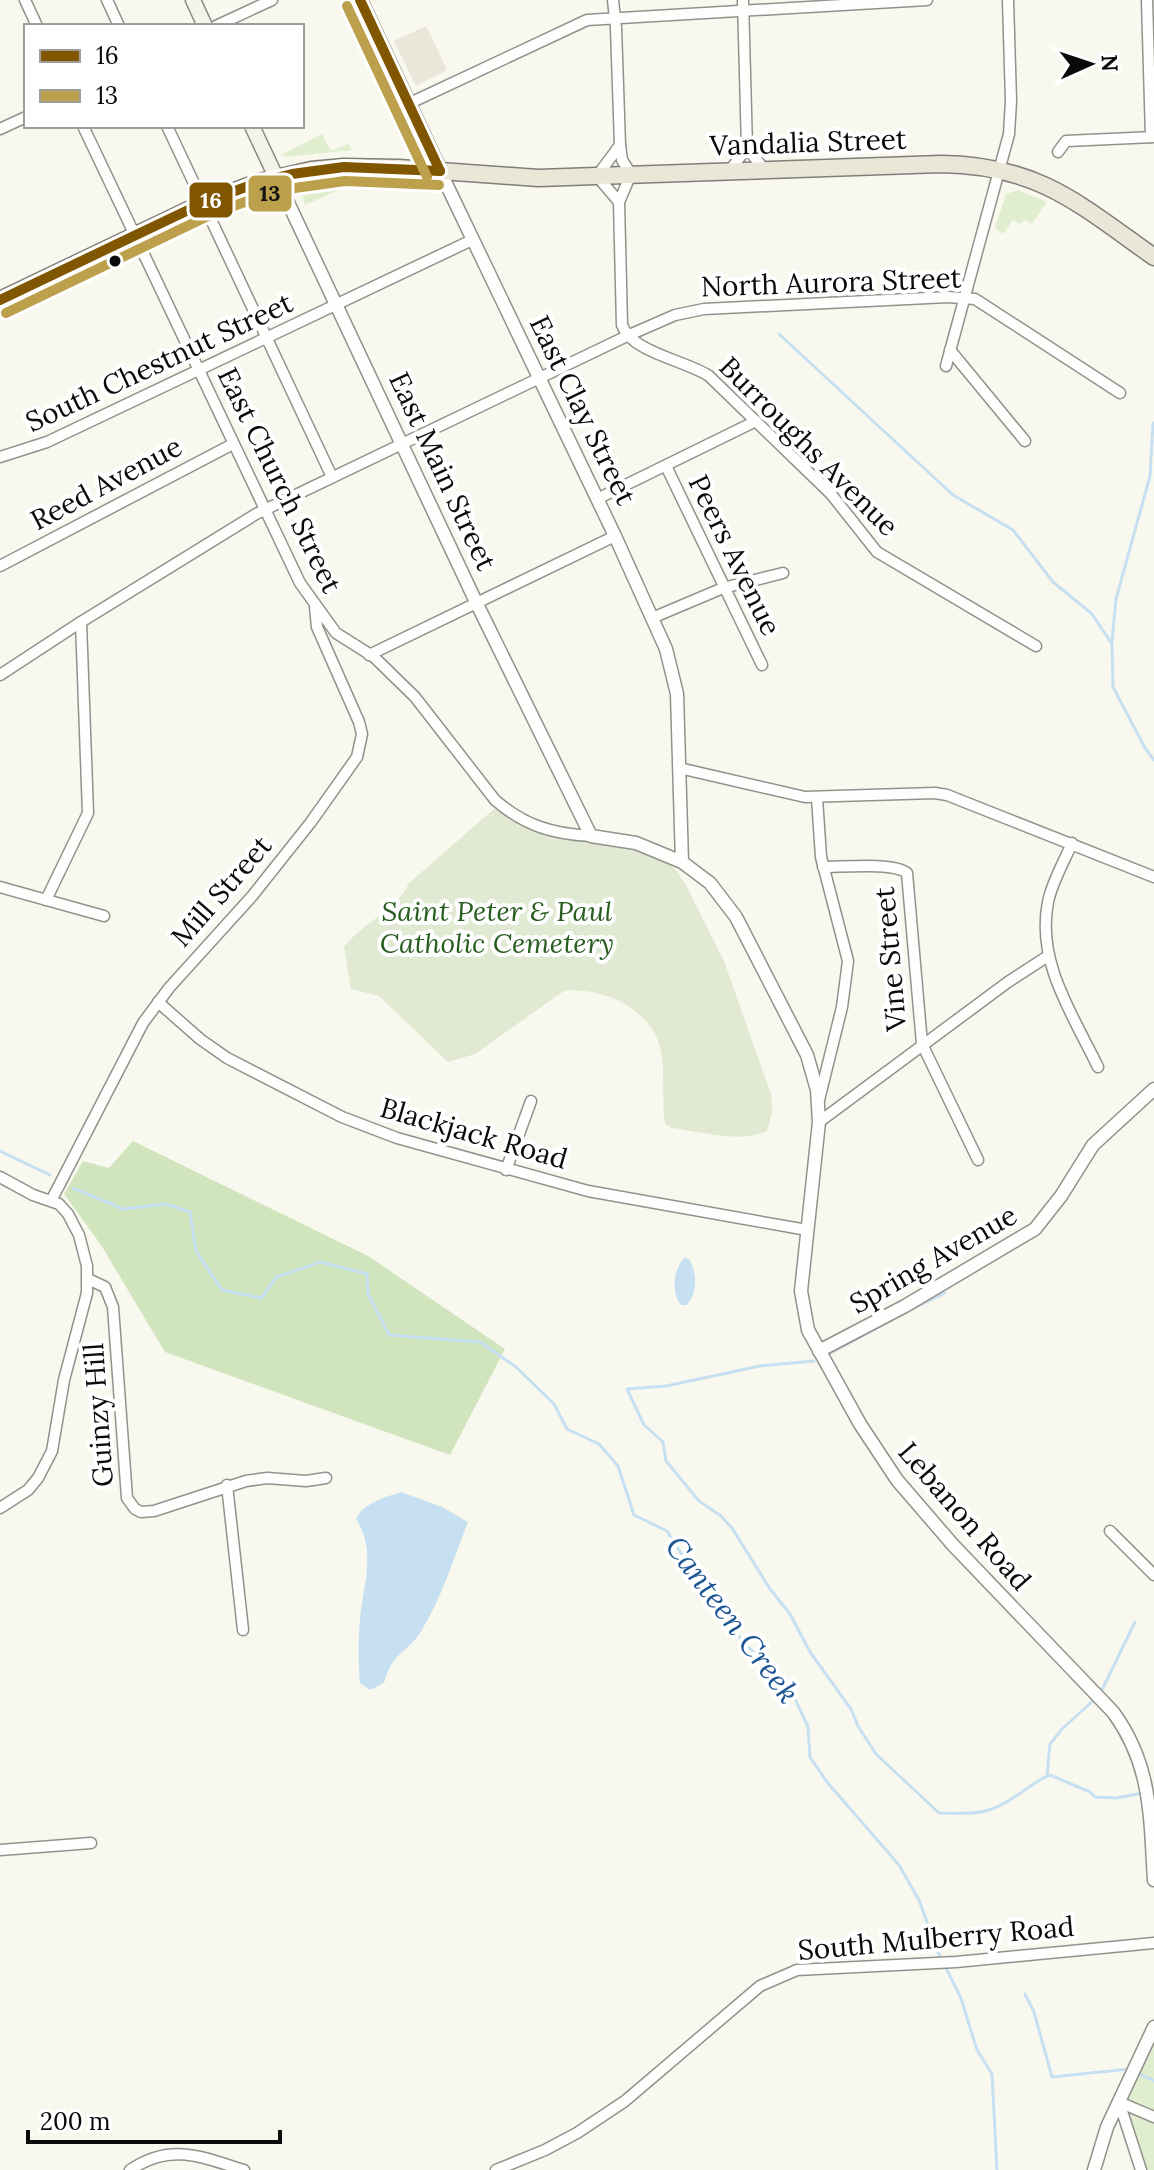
<svg xmlns="http://www.w3.org/2000/svg" width="1154" height="2170" font-family="Lora,serif">
	<style>
		.green { fill: #e0eecf }
		.forest { fill: #d0e5be }
		.cemetery { fill: #e2e9d3 }
		.plaza { fill: #e9e6da }
		.water { fill: #c7e0f1 }
		.lines { fill: none; stroke-linecap: round; stroke-linejoin: round }
		.stream { stroke: #c7e0f1; stroke-width: 3 }
		.minor-casing { stroke: #92918d; stroke-width: 13 }
		.tertiary-casing { stroke: #92918d; stroke-width: 15 }
		.secondary-casing { stroke: #888883; stroke-width: 17 }
		.primary-casing { stroke: #7f7e7a; stroke-width: 19 }
		.minor { stroke: #fefefc; stroke-width: 10 }
		.tertiary { stroke: #fefefc; stroke-width: 12 }
		.secondary { stroke: #f3f3e8; stroke-width: 14 }
		.primary { stroke: #eae7d8; stroke-width: 16 }
		.bus-1-casing { stroke: #fff; stroke-width: 16 }
		.bus-2-casing { stroke: #fff; stroke-width: 16 }
		.bus-1 { stroke: #815601; stroke-width: 10 }
		.bus-2 { stroke: #bda04c; stroke-width: 10 }
		.bus-dot { fill: #0a0a0a; stroke: #fff; stroke-width: 3 }
		.labels { text-anchor: middle; stroke-width: 8; stroke-linejoin: round; paint-order: stroke }
		.street-label { font-size: 28px; fill: #0a0a0a; stroke: #fff }
		.park-label { font-size: 28px; font-style: italic; fill: #285d20; stroke: #fff }
		.water-label { font-size: 30px; font-style: italic; fill: #1d5793; stroke: #fff }
		.line-badge { stroke: #fff; stroke-width: 3 }
		.badge-label { font-size: 22px; text-anchor: middle; font-weight: bold; fill: #fff }
		.pale-badge-label { font-size: 22px; text-anchor: middle; font-weight: bold; fill: #111 }
	</style>
	<rect width="100%" height="100%" fill="#f9f8ee"/>
	<g class="green">
		<path d="M322 134 331 151 348 144 352 150 286 157 281 155Z"/>
		<path d="M351 182 352 184 305 205 302 196 314 187Z"/>
		<path d="M1018 190 1047 202 1032 224 1024 220 1020 224 1013 220 1003 234 995 228 1006 194Z"/>
		<path d="M1154 2026V2170H1139L1119 2102Z"/>
	</g>
	<path class="forest" d="M133 1141 368 1256 505 1349 450 1455 165 1352 101 1245 64 1194 83 1161 109 1168Z"/>
	<path class="cemetery" d="M494 809 550 838 613 845 650 854 671 864 685 883 724 961 771 1094 772 1112 767 1131C741 1144 700 1131 672 1128L665 1124C661 1099 666 1071 660 1047 650 1008 602 987 564 991L475 1054 448 1062 379 996 351 989 344 947C362 923 397 910 409 883Z"/>
	<path class="plaza" d="M426 26 447 70 416 86 394 41Z"/>
	<g class="water">
		<path d="M684 1258 689 1259C697 1272 698 1292 687 1305H681C671 1292 673 1271 684 1258Z"/>
		<path d="M401 1492 442 1507 468 1522C453 1560 442 1598 420 1633 405 1655 393 1651 384 1683L370 1690 360 1683C358 1662 358 1640 360 1619 363 1584 377 1552 356 1519 363 1503 386 1497 401 1492Z"/>
	</g>
	<g class="lines">
		<g class="stream">
			<path d="M779 334 953 495 1013 530 1053 582 1092 614 1112 644 1113 687 1145 748 1154 760"/>
			<path d="M1112 642 1116 599 1150 476 1153 423"/>
			<path d="M0 1151 50 1175"/>
			<path d="M73 1188 123 1209 166 1204 190 1212 196 1251 222 1290 261 1298 277 1277 320 1262 367 1274 368 1294 389 1335 480 1342 516 1367 554 1404 567 1429 599 1444 618 1466 634 1515 667 1531 703 1588 744 1643 789 1686 808 1727 810 1757 827 1782 899 1865 919 1900 937 1950 961 1998 977 2050 992 2074 997 2170"/>
			<path d="M912 1309 945 1293"/>
			<path d="M829 1354 888 1322"/>
			<path d="M814 1361 760 1366 666 1386 627 1389 644 1425 663 1442 666 1461 699 1501 721 1516 732 1528 770 1589 790 1614 810 1652 851 1709 858 1726 876 1754 939 1813C955 1813 974 1815 989 1810 1012 1803 1028 1784 1050 1775L1090 1792 1095 1797 1116 1798 1143 1793"/>
			<path d="M1100 1694 1135 1622"/>
			<path d="M1047 1776 1050 1744 1062 1729 1095 1699"/>
			<path d="M1025 1994 1034 2012 1052 2077 1129 2069"/>
			<path d="M1136 2072 1154 2081"/>
		</g>
		<defs>
			<g id="minor">
				<path d="M25 0 37 26"/>
				<path d="M107 0 119 26"/>
				<path d="M613 0 616 28 620 145 622 160 631 174 619 202 622 325C632 353 685 360 709 376L831 494 877 552 1036 646"/>
				<path d="M743 0 747 148"/>
				<path d="M1147 0 1151 137"/>
				<path d="M216 26 272 0"/>
				<path d="M408 104 587 20 927 0"/>
				<path d="M83 126 300 583 336 633 374 657 415 697 495 800C525 826 553 834 591 836"/>
				<path d="M167 126 332 477"/>
				<path d="M0 129 26 117"/>
				<path d="M747 148 764 169"/>
				<path d="M1058 152 1066 141 1154 137"/>
				<path d="M730 170 747 148"/>
				<path d="M619 202 597 176 620 145"/>
				<path d="M950 350 1025 441"/>
				<path d="M946 366 1009 134 1011 101 1008 0"/>
				<path d="M0 457 47 442 472 240"/>
				<path d="M666 466 762 665"/>
				<path d="M597 499 756 421"/>
				<path d="M0 566 233 444"/>
				<path d="M652 618 723 588 783 573"/>
				<path d="M369 655 615 536"/>
				<path d="M0 675 81 622 256 514 627 336 675 315 704 309 948 297 975 299 1120 393"/>
				<path d="M679 768 805 797 935 793 947 795 1154 877"/>
				<path d="M817 798 821 857 848 961 842 1007 819 1100"/>
				<path d="M1072 843C1064 862 1052 882 1048 902 1036 962 1073 1015 1098 1067"/>
				<path d="M823 867C843 867 894 862 907 873L922 1044 978 1160"/>
				<path d="M0 887 104 916"/>
				<path d="M46 900 88 813 81 622"/>
				<path d="M158 1002 200 1039 227 1058 342 1117 397 1138 588 1191 807 1230"/>
				<path d="M819 1122 1008 982 1048 956"/>
				<path d="M506 1170 531 1101"/>
				<path d="M0 1177 33 1195 59 1204 68 1214 79 1235 87 1266V1293L64 1380 52 1451 38 1478 28 1490 0 1508"/>
				<path d="M51 1201 143 1023 169 988 253 895 311 822 357 757 362 734 359 722 317 627 315 607"/>
				<path d="M88 1279 105 1287 113 1307 127 1498 135 1509 141 1512 154 1511 246 1481 267 1478 306 1481 326 1478"/>
				<path d="M227 1485 243 1630"/>
				<path d="M1110 1531 1154 1575"/>
				<path d="M0 1850 91 1843"/>
				<path d="M1119 2102 1141 2170"/>
				<path d="M1119 2102 1154 2117"/>
				<path d="M130 2170C171 2142 201 2157 244 2170"/>
				<path d="M496 2170 545 2150 577 2133 625 2101 760 1986 797 1970 956 1962 1154 1943"/>
			</g>
			<g id="tertiary">
				<path d="M440 171 615 536 666 649 677 694 682 862"/>
				<path d="M276 177 476 602 591 836 636 843 682 862 710 883 736 917 807 1055 817 1090 819 1122 801 1291 808 1330 860 1424 897 1480 953 1545 1113 1712C1152 1765 1150 1817 1154 1880"/>
				<path d="M819 1351 905 1306 1035 1229 1061 1196 1093 1145 1154 1089"/>
				<path d="M1094 2170 1107 2127 1154 2027"/>
			</g>
			<g id="secondary">
				<path d="M193 0 205 26"/>
				<path d="M360 0 440 171"/>
				<path d="M252 126 276 177"/>
			</g>
			<path id="primary" d="M0 300 203 203 259 182 311 170 344 167 399 168 538 178 941 164C1038 165 1079 204 1154 257"/>
		</defs>
		<use href="#minor" class="minor-casing"/>
		<use href="#tertiary" class="tertiary-casing"/>
		<use href="#secondary" class="secondary-casing"/>
		<use href="#primary" class="primary-casing"/>
		<use href="#minor" class="minor"/>
		<use href="#tertiary" class="tertiary"/>
		<use href="#secondary" class="secondary"/>
		<use href="#primary" class="primary"/>
		<defs>
			<g id="bus-1">
				<path d="M360 0 440 171"/>
				<path d="M0 300 203 203 259 182 292 174 344 167 440 171"/>
			</g>
			<g id="bus-2">
				<path d="M347 6 427 177"/>
				<path d="M6 313 208 216 263 195 295 188 345 181 439 185"/>
			</g>
		</defs>
		<use href="#bus-1" class="bus-1-casing"/>
		<use href="#bus-2" class="bus-2-casing"/>
		<use href="#bus-1" class="bus-1"/>
		<use href="#bus-2" class="bus-2"/>
	</g>
	<circle class="bus-dot" cx="115" cy="261" r="7"/>
	<g class="labels">
		<g class="street-label">
			<text transform="translate(808 142) rotate(-2)" y="10">Vandalia Street</text>
			<text transform="translate(831 282) rotate(-2)" y="10">North Aurora Street</text>
			<text transform="translate(159 362) rotate(-25)" y="10">South Chestnut Street</text>
			<text transform="translate(583 410) rotate(64)" y="10">East Clay Street</text>
			<text transform="translate(809 446) rotate(45)" y="10">Burroughs Avenue</text>
			<text transform="translate(443 471) rotate(65)" y="10">East Main Street</text>
			<text transform="translate(280 480) rotate(64)" y="10">East Church Street</text>
			<text transform="translate(106 483) rotate(-28)" y="10">Reed Avenue</text>
			<text transform="translate(735 555) rotate(64)" y="10">Peers Avenue</text>
			<text transform="translate(221 891) rotate(-49)" y="10">Mill Street</text>
			<text transform="translate(890 959) rotate(-95)" y="10">Vine Street</text>
			<text transform="translate(474 1133) rotate(16)" y="10">Blackjack Road</text>
			<text transform="translate(933 1259) rotate(-30)" y="10">Spring Avenue</text>
			<text transform="translate(98 1415) rotate(-94)" y="10">Guinzy Hill</text>
			<text transform="translate(965 1516) rotate(49)" y="10">Lebanon Road</text>
			<text transform="translate(936 1938) rotate(-5)" y="10">South Mulberry Road</text>
		</g>
		<g class="park-label">
			<text x="497" y="921">Saint Peter &amp; Paul<tspan x="497" dy="32">Catholic Cemetery</tspan></text>
		</g>
		<g class="water-label">
			<text transform="translate(732 1620) rotate(53)" y="10">Canteen Creek</text>
		</g>
	</g>
	<g class="line-badge">
		<rect x="247" y="174" width="46" height="39" rx="8" fill="#bda04c"/>
		<rect x="188" y="181" width="46" height="38" rx="8" fill="#815601"/>
	</g>
	<g class="badge-label">
		<text x="211" y="208">16</text>
	</g>
	<g class="pale-badge-label">
		<text x="270" y="201">13</text>
	</g>
	<rect x="24" y="24" width="280" height="104" fill="#ffffff" stroke="#9d9d9d" stroke-width="2"/>
	<rect x="40" y="50" width="40" height="12" fill="#815601" stroke="#9d9d9d" stroke-width="2"/>
	<text x="96" y="64" font-size="24" fill="#0a0a0a">16</text>
	<rect x="40" y="90" width="40" height="12" fill="#bda04c" stroke="#9d9d9d" stroke-width="2"/>
	<text x="96" y="104" font-size="24" fill="#0a0a0a">13</text>
	<g transform="translate(1090 64) rotate(87)" stroke="#ffffff" stroke-width="6" paint-order="stroke">
	<path d="M0-6L14 30L0 20L-14 30Z" fill="#0a0a0a"/>
	<text y="-12" font-size="22" font-weight="bold" text-anchor="middle" fill="#0a0a0a">N</text>
	</g>
	<path d="M28 2130v12h252v-12" fill="none" stroke="#0a0a0a" stroke-width="4"/>
	<text x="40" y="2130" font-size="24" fill="#0a0a0a" stroke="#ffffff" stroke-width="6" paint-order="stroke">200 m</text>
</svg>
